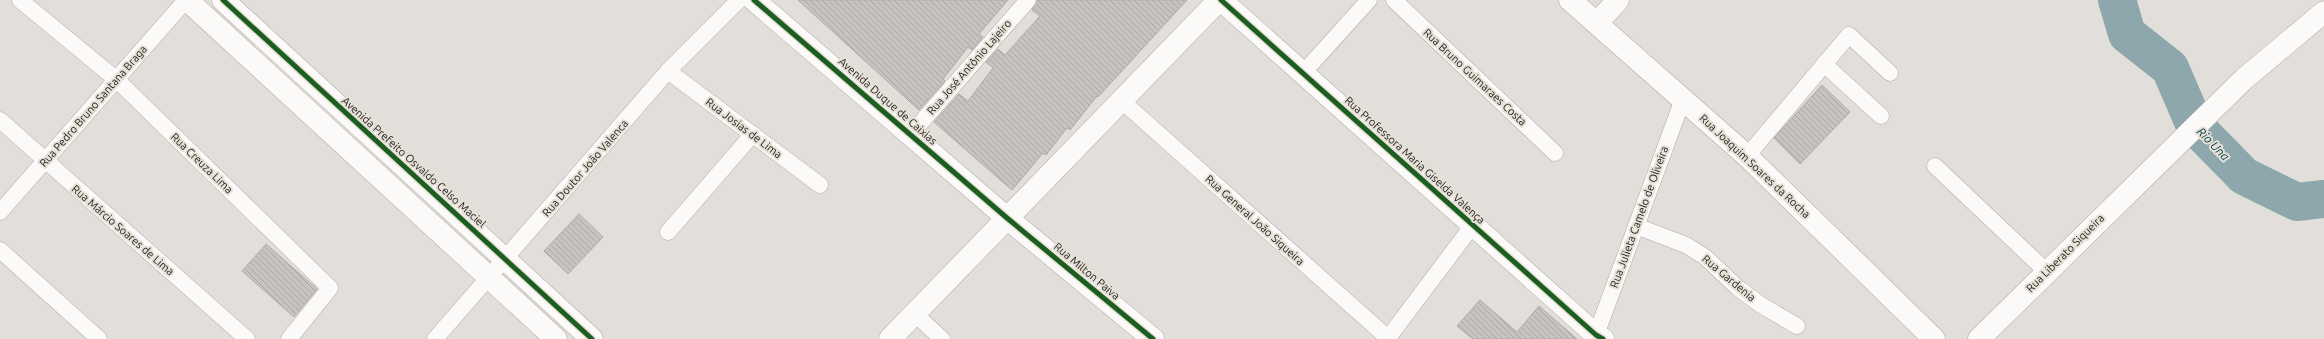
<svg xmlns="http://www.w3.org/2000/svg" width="2324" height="339" font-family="Ubuntu,sans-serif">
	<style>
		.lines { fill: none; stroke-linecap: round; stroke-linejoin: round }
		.river { stroke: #8da7ac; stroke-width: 38 }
		.building { fill: url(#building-back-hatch); stroke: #aeaba8 }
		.street-casing { stroke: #aeaba8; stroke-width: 17 }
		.secondary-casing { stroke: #aeaba8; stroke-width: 23 }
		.street { stroke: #fbfaf9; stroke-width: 16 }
		.secondary { stroke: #fbfaf9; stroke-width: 22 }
		.cycleway-casing { stroke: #e6e0d7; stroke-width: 8 }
		.cycleway { stroke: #1b5e20; stroke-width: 5 }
		.labels { text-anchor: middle; stroke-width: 4; stroke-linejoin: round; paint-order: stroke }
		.street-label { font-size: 11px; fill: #201d1a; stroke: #e6e0d7 }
		.water-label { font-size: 12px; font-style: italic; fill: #05434f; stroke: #e6e0d7 }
	</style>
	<defs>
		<pattern id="building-back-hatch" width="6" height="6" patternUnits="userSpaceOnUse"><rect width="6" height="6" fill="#c6c3c0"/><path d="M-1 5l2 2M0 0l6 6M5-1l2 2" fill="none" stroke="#aaa7a4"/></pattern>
	</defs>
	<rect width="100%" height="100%" fill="#e2dfda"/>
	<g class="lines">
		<path class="river" d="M2117 0 2127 34 2170 68 2195 126 2244 176 2297 202 2324 199"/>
	</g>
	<g class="building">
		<path d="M798 0H1008L979 34 983 37 972 50 968 47 943 79 945 81 919 110Z"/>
		<path d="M1037 0H1187L1098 97 1097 96 1070 130 1067 128 1046 155 1043 153 1012 190 934 122 959 94 968 101 993 68 986 62 998 49 1005 55 1040 16 1032 10Z"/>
		<path d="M1822 85 1850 112 1800 164 1774 138Z"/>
		<path d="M579 214 603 237 568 274 544 251Z"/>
		<path d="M266 244 317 289 294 317 242 271Z"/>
		<path d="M1480 300 1517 332 1539 306 1577 339H1473L1457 326Z"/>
	</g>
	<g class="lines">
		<defs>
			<g id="street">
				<path d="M20 0 117 80 330 288 289 339"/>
				<path d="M1394 0 1555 153"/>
				<path d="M1824 64 1881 116"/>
				<path d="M668 71 820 185"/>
				<path d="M1303 73 1369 0"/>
				<path d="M1122 101 1389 339"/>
				<path d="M0 120 247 339"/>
				<path d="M911 134 1028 0"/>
				<path d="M1747 156 1849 35 1890 73"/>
				<path d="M1935 166 2047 272"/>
				<path d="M0 212 186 0"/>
				<path d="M1636 226 1686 245 1705 257 1738 288 1761 305 1797 326"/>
				<path d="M668 232 753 134"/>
				<path d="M0 250 99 339"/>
				<path d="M915 314 942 339"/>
				<path d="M1388 338 1473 225"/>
				<path d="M435 339 668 71 739 0"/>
				<path d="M1593 339 1596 335 1683 99"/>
			</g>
			<g id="secondary">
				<path d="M187 0 556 339"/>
				<path d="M223 0 592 339"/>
				<path d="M754 0 1007 218 1153 339"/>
				<path d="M1221 0 1596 335 1603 339"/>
				<path d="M1570 0 1747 156 1934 339"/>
				<path d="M1597 23 1618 0"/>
				<path d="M890 339 1219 0"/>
				<path d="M1979 339 2244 79 2324 12"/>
			</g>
		</defs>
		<use href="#street" class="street-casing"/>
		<use href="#secondary" class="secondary-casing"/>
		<use href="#street" class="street"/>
		<use href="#secondary" class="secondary"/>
		<defs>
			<g id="cycleway">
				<path d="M223 0 592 339"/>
				<path d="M754 0 1007 218 1153 339"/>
				<path d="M1221 0 1596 335 1603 339"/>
			</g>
		</defs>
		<use href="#cycleway" class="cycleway-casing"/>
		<use href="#cycleway" class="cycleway"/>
	</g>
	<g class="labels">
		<g class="street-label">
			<text transform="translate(969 67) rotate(-49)" y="4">Rua José Antônio Lajeiro</text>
			<text transform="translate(1475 77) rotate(43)" y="4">Rua Bruno Guimaraes Costa</text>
			<text transform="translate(888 101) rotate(41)" y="4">Avenida Duque de Caixias</text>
			<text transform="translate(93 106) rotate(-49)" y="4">Rua Pedro Bruno Santana Braga</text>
			<text transform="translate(744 128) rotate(37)" y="4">Rua Josias de Lima</text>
			<text transform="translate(1415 160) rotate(42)" y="4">Rua Professora Maria Giselda Valença</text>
			<text transform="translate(414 162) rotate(42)" y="4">Avenida Prefeito Osvaldo Celso Maciel</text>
			<text transform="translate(202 163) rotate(44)" y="4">Rua Creuza Lima</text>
			<text transform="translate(1755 166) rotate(43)" y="4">Rua Joaquim Soares da Rocha</text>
			<text transform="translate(585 168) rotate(-49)" y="4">Rua Doutor João Valenca</text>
			<text transform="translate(1639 217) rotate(-70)" y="4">Rua Julieta Camelo de Oliveira</text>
			<text transform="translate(1255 220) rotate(42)" y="4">Rua General João Siqueira</text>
			<text transform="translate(123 230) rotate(41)" y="4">Rua Márcio Soares de Lima</text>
			<text transform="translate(2065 253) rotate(-45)" y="4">Rua Liberato Siqueira</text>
			<text transform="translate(1087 271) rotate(40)" y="4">Rua Milton Paiva</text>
			<text transform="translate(1729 278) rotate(40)" y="4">Rua Gardenia</text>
		</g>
		<g class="water-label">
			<text transform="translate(2213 144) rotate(46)" y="4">Rio Una</text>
		</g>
	</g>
</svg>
